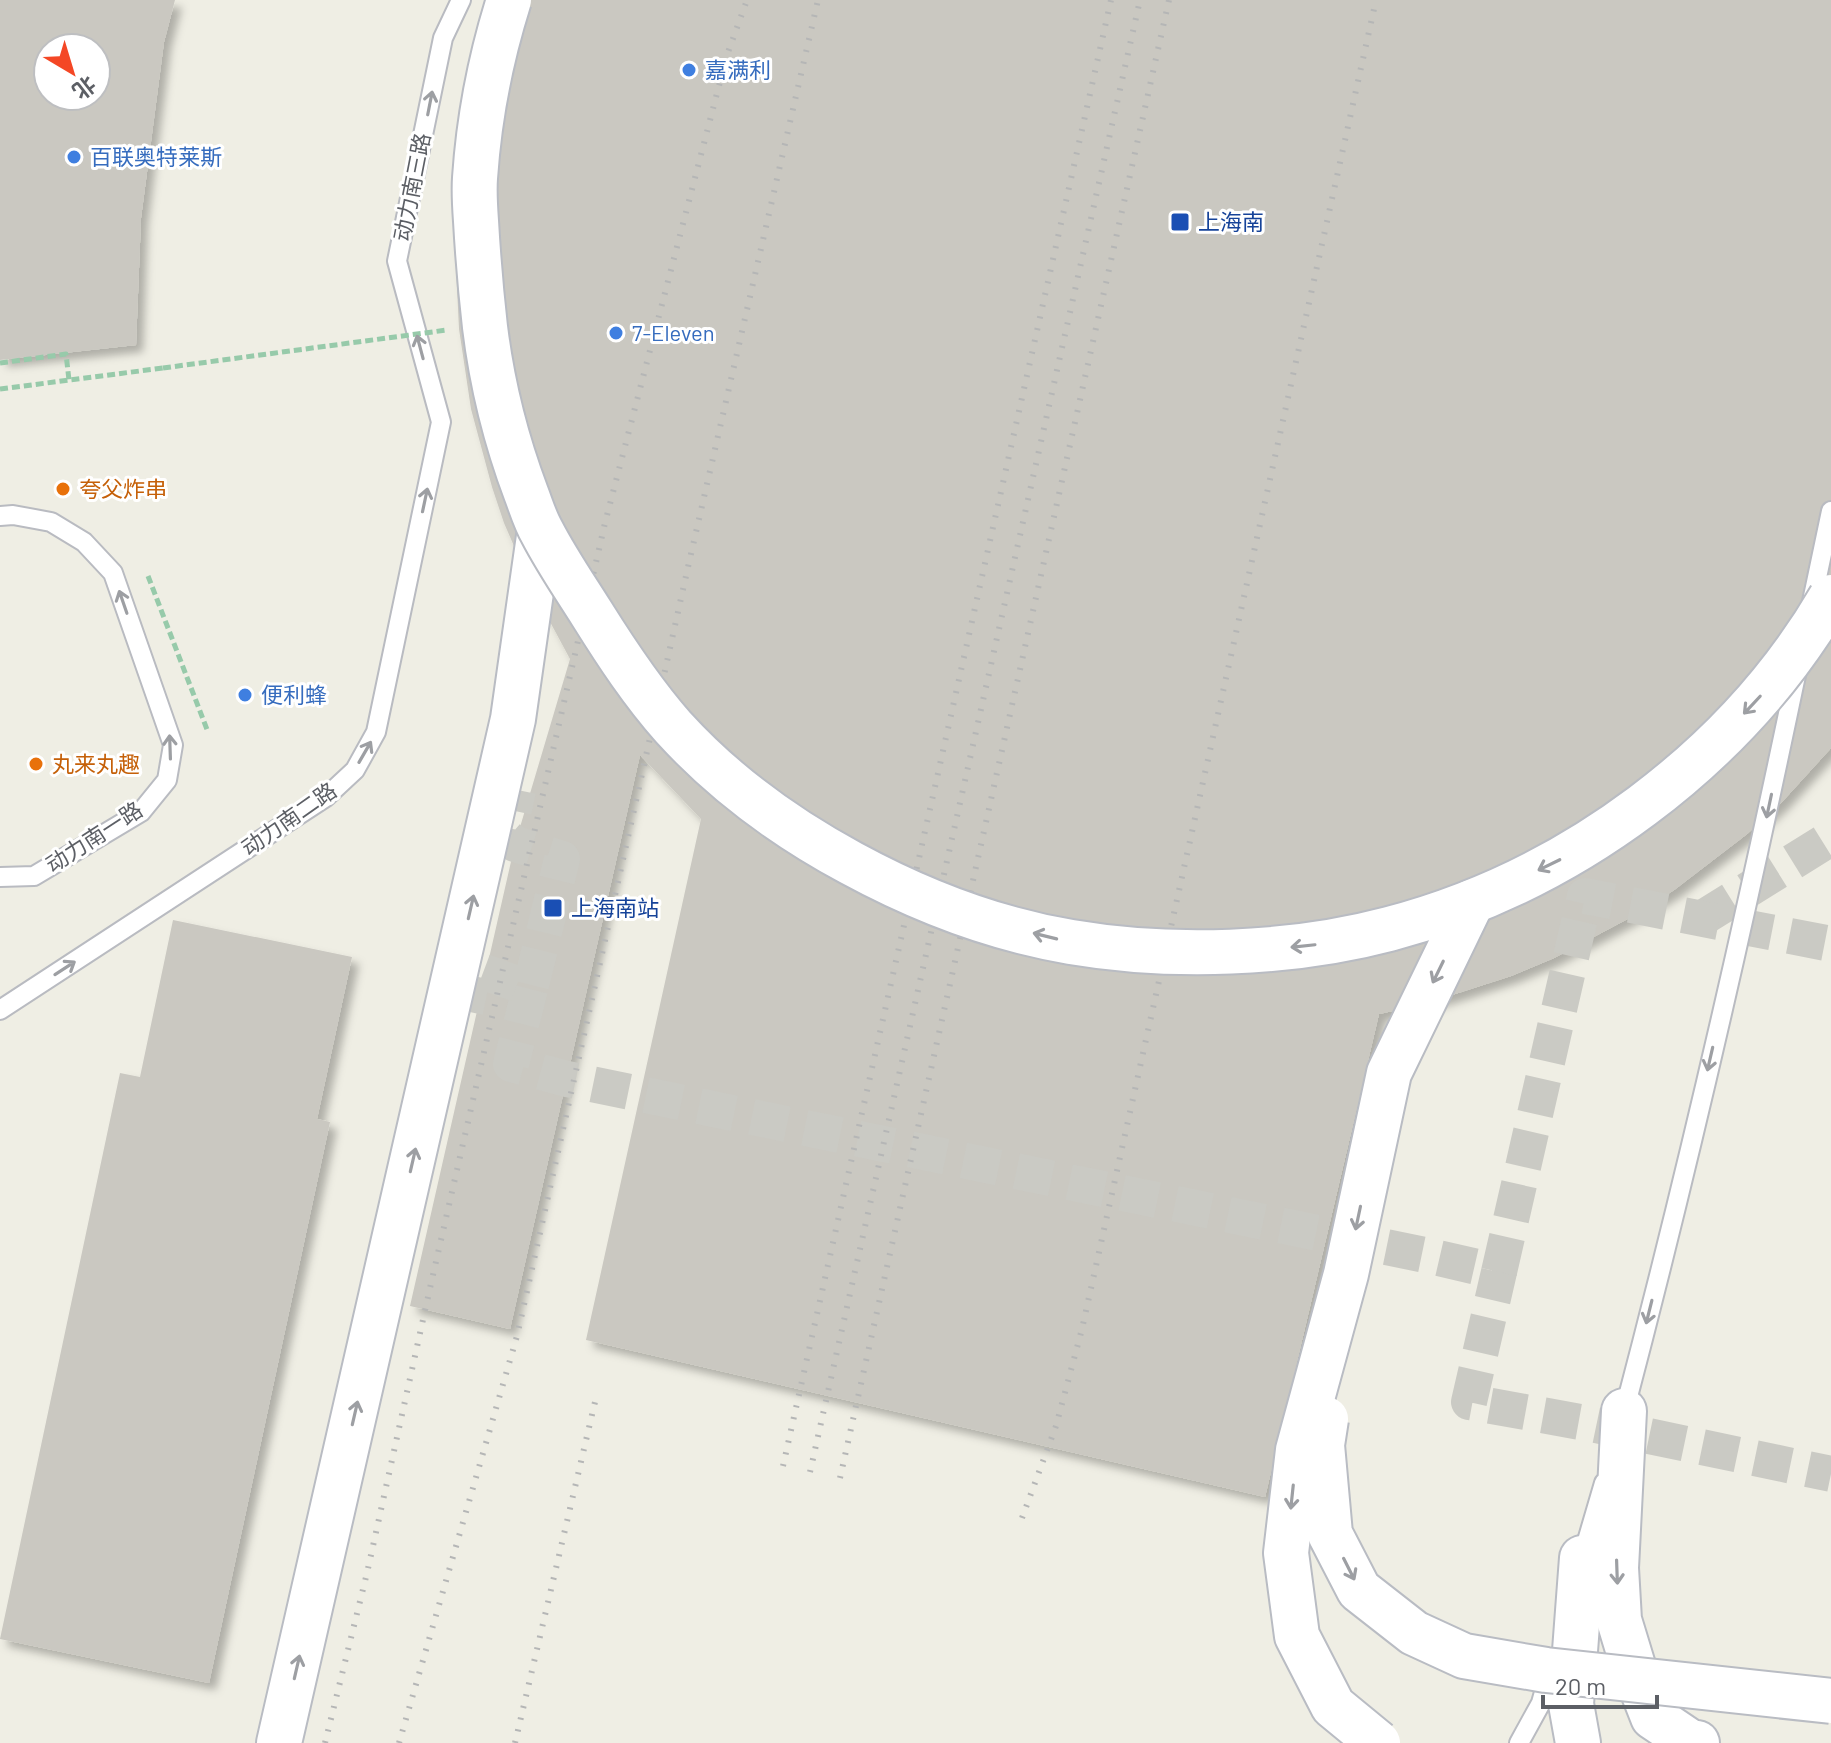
<svg xmlns="http://www.w3.org/2000/svg" width="1831" height="1743" font-family="Barlow,'Noto Sans SC',sans-serif">
	<style>
		.building { fill: #cac8c1; fill-rule: evenodd; filter: url(#shadow) }
		.lines { fill: none; stroke-linecap: round; stroke-linejoin: round }
		.street-tunnel { stroke: #cacac4; stroke-width: 36; stroke-dasharray: 36 18; stroke-linecap: butt }
		.lane-casing { stroke: #b9bbc1; stroke-width: 22 }
		.secondary-casing { stroke: #b9bcc3; stroke-width: 48 }
		.path { stroke: #97caaa; stroke-width: 5; stroke-dasharray: 8 4; stroke-linecap: butt }
		.lane { stroke: #fff; stroke-width: 18 }
		.secondary { stroke: #fff; stroke-width: 44 }
		.rail { stroke: #b5b6b6; stroke-width: 6; stroke-dasharray: 2 10; stroke-linecap: butt }
		.secondary-bridge-casing { stroke: #b9bcc3; stroke-width: 48; stroke-linecap: butt }
		.path-bridge { stroke: #97caaa; stroke-width: 5; stroke-dasharray: 8 4; stroke-linecap: butt }
		.secondary-bridge { stroke: #fff; stroke-width: 44 }
		.oneway { stroke: #9d9fa3 }
		.shop-dot { fill: #3f7fe0; stroke: #fff; stroke-width: 3 }
		.transit-dot { fill: #1a4fb4; stroke: #fff; stroke-width: 3 }
		.food-dot { fill: #e8710a; stroke: #fff; stroke-width: 3 }
		.labels { text-anchor: middle; stroke-width: 6; stroke-linejoin: round; paint-order: stroke }
		.shop-label { font-size: 22px; fill: #366cbe; stroke: #fff; text-anchor: start }
		.street-label { font-size: 22px; fill: #5c5f65; stroke: #fff }
		.transit-label { font-size: 22px; fill: #164399; stroke: #fff; text-anchor: start }
		.food-label { font-size: 22px; fill: #c56008; stroke: #fff; text-anchor: start }
	</style>
	<defs>
		<filter id="shadow"><feDropShadow dx="7" dy="7" stdDeviation="4" flood-color="#0004"/></filter>
	</defs>
	<rect width="100%" height="100%" fill="#efeee4"/>
	<g class="building">
		<path d="M0 0H175L164 42 141 218 136 345 0 360ZM48 48H96V96H48Z"/>
		<path d="M497 0H1831V748L1781 803 1747 834 1674 890 1635 915 1554 958 1511 976 1424 1004 1379 1014 1265 1497 586 1340 701 819 640 755 510 1329 410 1306 515 844 570 659 534 592 504 523 492 487 471 409 459 329 455 247 457 205Z"/>
		<path d="M173 920 352 957 317 1119 330 1122 209 1683 0 1639 120 1073 140 1077Z"/>
	</g>
	<g class="lines">
		<g class="street-tunnel">
			<path d="M1701 919 1831 838"/>
			<path d="M530 989 511 1064 567 1079 1425 1255 1499 1272 1469 1402 1586 1423 1831 1474"/>
			<path d="M465 1011 474 968 530 989 562 859 515 844 508 838 518 790"/>
			<path d="M1499 1272 1585 896 1831 944"/>
		</g>
		<defs>
			<g id="lane">
				<path d="M0 516 13 515 51 522 84 542 113 573 173 745 167 780 141 812 34 876 0 877"/>
				<path d="M1811 606 1831 511"/>
				<path d="M0 1010 326 797 355 770 376 732 441 422 397 261 443 38 461 0"/>
				<path d="M1624 1412C1689 1165 1746 916 1798 666"/>
				<path d="M1582 1558 1604 1483"/>
				<path d="M1519 1743 1541 1703 1550 1671"/>
			</g>
			<g id="secondary">
				<path d="M1624 1411 1616 1568 1619 1620 1633 1666 1653 1717 1690 1742 1697 1743"/>
				<path d="M279 1743 513 719 540 529"/>
				<path d="M1578 1743 1571 1704 1582 1558"/>
			</g>
		</defs>
		<use href="#lane" class="lane-casing"/>
		<use href="#secondary" class="secondary-casing"/>
		<g class="path">
			<path d="M0 363 66 354 69 380"/>
			<path d="M0 389 163 368"/>
			<path d="M148 576 208 732"/>
		</g>
		<use href="#lane" class="lane"/>
		<use href="#secondary" class="secondary"/>
		<g class="rail">
			<path d="M783 1466 1111 0"/>
			<path d="M810 1472 1140 0"/>
			<path d="M840 1478 1169 0"/>
			<path d="M1022 1518 1056 1426 1082 1329 1376 0"/>
			<path d="M325 1743 367 1573 430 1288 605 523 727 55 747 0"/>
			<path d="M399 1743 517 1336 688 567 818 0"/>
			<path d="M515 1743 595 1402"/>
		</g>
		<defs>
			<g id="secondary-bridge">
				<path d="M509 0C491 57 479 118 475 178 474 192 475 207 476 221 478 256 481 292 485 327 492 384 506 440 526 493 531 506 535 520 542 532 557 561 575 587 592 614 617 654 642 692 673 727 723 782 786 828 851 863 919 900 994 929 1071 942 1171 959 1291 955 1389 929 1569 882 1737 758 1831 597"/>
				<path d="M1326 1419 1322 1445 1330 1534 1359 1590 1414 1633 1464 1656 1546 1670 1831 1701"/>
				<path d="M1378 1743 1333 1706 1297 1636 1286 1553 1298 1450 1346 1274 1389 1073 1472 902"/>
			</g>
		</defs>
		<use href="#secondary-bridge" class="secondary-bridge-casing"/>
		<path class="path-bridge" d="M163 368 447 330"/>
		<use href="#secondary-bridge" class="secondary-bridge"/>
	</g>
	<defs><path id="oneway-shaft" d="M-6 0H5M1.5-3L5.5 0L1.5 3" fill="none" stroke-width="1.6" stroke-linecap="round" stroke-linejoin="round" transform="scale(2)"/></defs>
	<g class="oneway">
		<use href="#oneway-shaft" transform="translate(430 103) rotate(-79)"/>
		<use href="#oneway-shaft" transform="translate(420 347) rotate(-105)"/>
		<use href="#oneway-shaft" transform="translate(425 500) rotate(-78)"/>
		<use href="#oneway-shaft" transform="translate(123 602) rotate(-109)"/>
		<use href="#oneway-shaft" transform="translate(1752 705) rotate(133)"/>
		<use href="#oneway-shaft" transform="translate(170 747) rotate(-92)"/>
		<use href="#oneway-shaft" transform="translate(365 752) rotate(-60)"/>
		<use href="#oneway-shaft" transform="translate(1769 806) rotate(102)"/>
		<use href="#oneway-shaft" transform="translate(1549 865) rotate(154)"/>
		<use href="#oneway-shaft" transform="translate(471 907) rotate(-77)"/>
		<use href="#oneway-shaft" transform="translate(1045 936) rotate(-166)"/>
		<use href="#oneway-shaft" transform="translate(1303 946) rotate(174)"/>
		<use href="#oneway-shaft" transform="translate(65 968) rotate(-33)"/>
		<use href="#oneway-shaft" transform="translate(1438 972) rotate(116)"/>
		<use href="#oneway-shaft" transform="translate(1710 1059) rotate(103)"/>
		<use href="#oneway-shaft" transform="translate(413 1160) rotate(-77)"/>
		<use href="#oneway-shaft" transform="translate(1358 1218) rotate(102)"/>
		<use href="#oneway-shaft" transform="translate(1649 1312) rotate(104)"/>
		<use href="#oneway-shaft" transform="translate(355 1413) rotate(-77)"/>
		<use href="#oneway-shaft" transform="translate(1292 1497) rotate(96)"/>
		<use href="#oneway-shaft" transform="translate(1349 1569) rotate(63)"/>
		<use href="#oneway-shaft" transform="translate(1617 1572) rotate(88)"/>
		<use href="#oneway-shaft" transform="translate(297 1667) rotate(-77)"/>
	</g>
	<g class="shop-dot">
		<circle cx="689" cy="70" r="8"/>
		<circle cx="74" cy="157" r="8"/>
		<circle cx="616" cy="333" r="8"/>
		<circle cx="245" cy="695" r="8"/>
	</g>
	<g class="transit-dot">
		<rect x="1170" y="212" width="20" height="20" rx="4"/>
		<rect x="543" y="898" width="20" height="20" rx="4"/>
	</g>
	<g class="food-dot">
		<circle cx="63" cy="489" r="8"/>
		<circle cx="36" cy="764" r="8"/>
	</g>
	<g class="labels">
		<g class="shop-label">
			<text x="705" y="78">嘉满利</text>
			<text x="90" y="165">百联奥特莱斯</text>
			<text x="632" y="341">7-Eleven</text>
			<text x="261" y="703">便利蜂</text>
		</g>
		<g class="street-label">
			<text transform="translate(412 187) rotate(-79)" y="8">动力南三路</text>
			<text transform="translate(289 819) rotate(-35)" y="8">动力南二路</text>
			<text transform="translate(94 837) rotate(-33)" y="8">动力南一路</text>
		</g>
		<g class="transit-label">
			<text x="1198" y="230">上海南</text>
			<text x="571" y="916">上海南站</text>
		</g>
		<g class="food-label">
			<text x="79" y="497">夸父炸串</text>
			<text x="52" y="772">丸来丸趣</text>
		</g>
	</g>
	<g transform="translate(72 72) rotate(142)"><circle r="38" fill="#ffffff" stroke="#bebfc1" stroke-width="2"/>
	<path d="M0-6L14 30L0 20L-14 30Z" fill="#f44725"/>
	<text y="-12" font-size="22" font-weight="bold" text-anchor="middle" fill="#5c5f65">北</text>
	</g>
	<path d="M1543 1695v12h114v-12" fill="none" stroke="#5c5f65" stroke-width="4"/>
	<text x="1555" y="1695" font-size="24" fill="#5c5f65" stroke="#ffffff" stroke-width="6" paint-order="stroke">20 m</text>
</svg>
